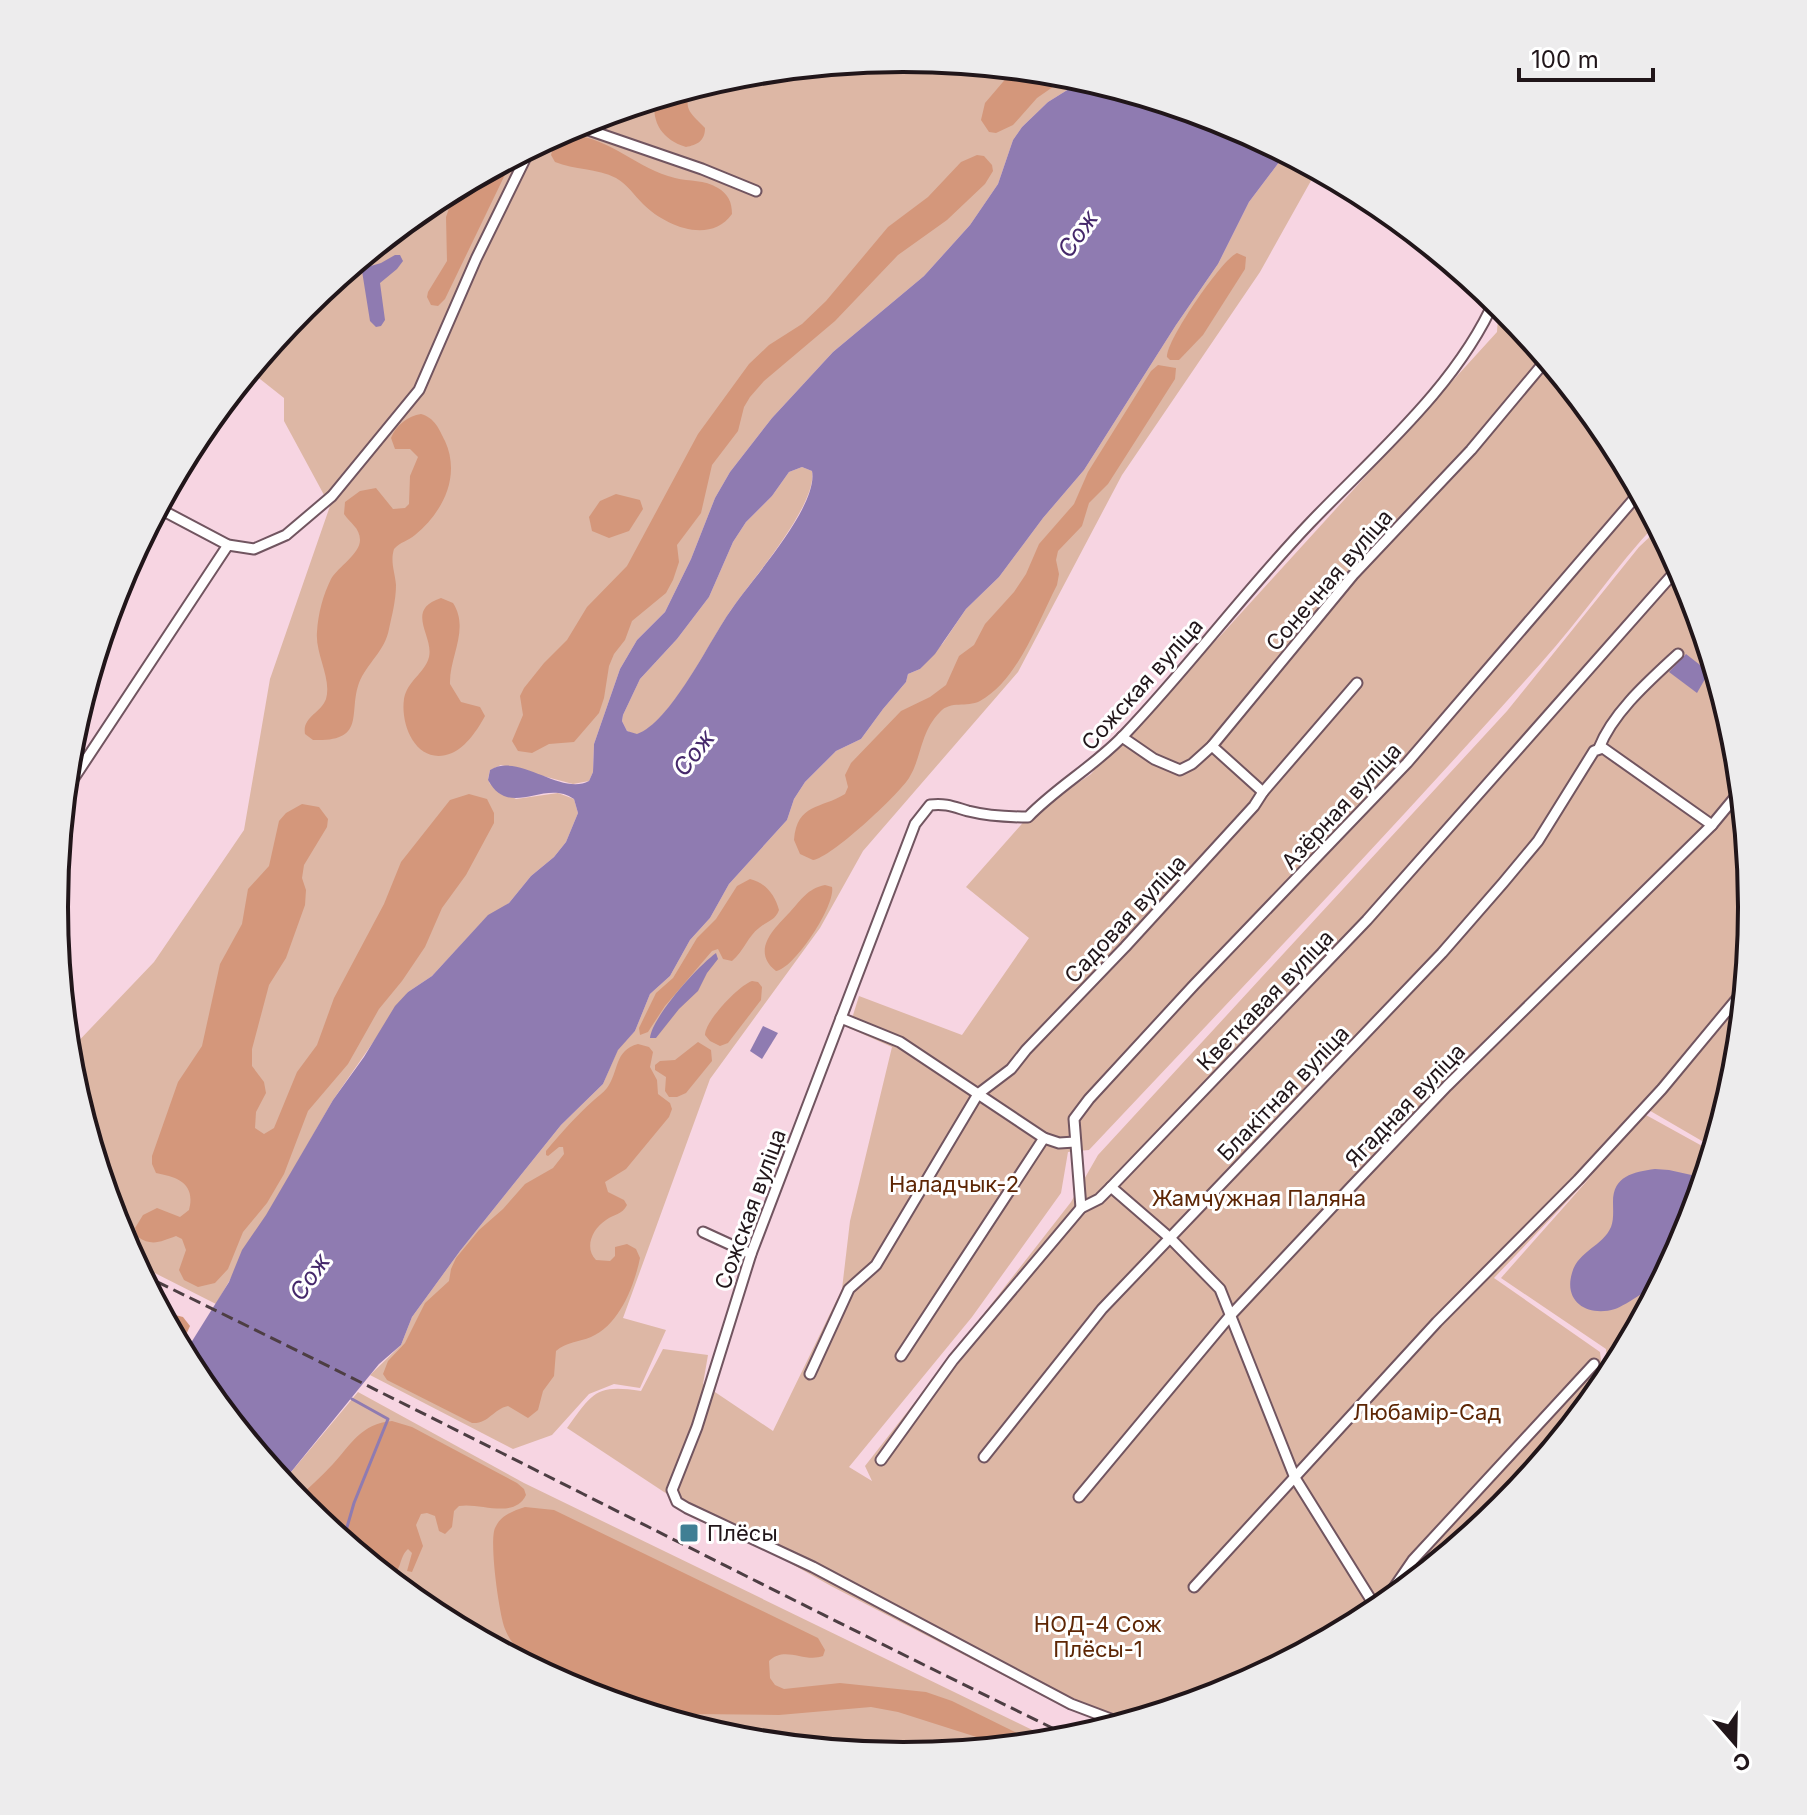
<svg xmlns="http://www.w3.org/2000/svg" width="1807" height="1815" font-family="Inter,sans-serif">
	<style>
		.green { fill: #ddb7a5 }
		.forest { fill: #d4977b }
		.water { fill: #8f7bb1; fill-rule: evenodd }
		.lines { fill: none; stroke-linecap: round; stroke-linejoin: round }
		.stream { stroke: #8f7bb1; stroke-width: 3 }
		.street-casing { stroke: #715560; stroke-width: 13 }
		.street { stroke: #fff; stroke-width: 9 }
		.rail { stroke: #4d3e43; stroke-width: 3; stroke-dasharray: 12 6; stroke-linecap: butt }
		.poi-dot { fill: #407f94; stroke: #fff; stroke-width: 3 }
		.labels { text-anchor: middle; stroke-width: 6; stroke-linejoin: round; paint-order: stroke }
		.street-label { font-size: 22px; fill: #21161a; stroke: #fff }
		.park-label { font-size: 22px; fill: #5d2605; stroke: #fff }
		.poi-label { font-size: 22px; fill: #21161a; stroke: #fff; text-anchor: start }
		.water-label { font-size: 24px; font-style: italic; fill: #45286b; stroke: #fff }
		.rim { fill: none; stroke: #21161a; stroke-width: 4 }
	</style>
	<rect width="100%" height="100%" fill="#f7d5e2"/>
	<g class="green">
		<path d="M904 58 1070 74 1085 79 1048 102 1022 127 1013 140 998 184 970 225 924 276 833 352 772 418 730 472 715 498 691 559 665 612 637 640 620 669 594 744 593 772 589 781 573 784 501 765 490 770 488 779 490 784 516 799 558 793 574 799 578 813 566 842 554 857 531 876 509 903 482 922 432 976 408 992 333 1100 216 1304 135 1263 118 1232 87 1130 70 1050 154 962 244 830 270 679 330 506 284 421V398L250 371 303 306 432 201 579 122 738 74Z"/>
		<path d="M1286 153 1317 170 1260 272 1122 475 1018 672 863 851 820 928 710 1079 623 1318 666 1330 640 1388 614 1384 589 1394 552 1435 513 1449 370 1375 401 1345 412 1317 460 1251 561 1125 603 1084 618 1049 635 1031 650 994 670 976 690 940 710 918 729 884 787 820 794 799 805 782 836 751 861 739 883 709 906 682 908 674 920 669 943 643 966 609 999 577 1043 518 1084 470 1176 325 1218 264 1249 202Z"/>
		<path d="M1499 302 1610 436 1657 523C1615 567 1582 618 1541 663 1394 828 1241 989 1089 1150L1068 1152 1061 1193 972 1317 849 1467 872 1481 865 1466 1071 1202 1098 1155 1507 711 1639 547 1659 528 1689 583 1737 742 1753 908 1737 1074 1714 1148 1647 1109 1624 1139 1646 1115 1713 1152 1688 1233 1609 1380 1606 1349 1501 1278 1594 1173 1494 1278 1600 1352 1604 1387 1504 1508 1375 1614 1228 1693 1118 1726 1068 1709 831 1586 664 1492 567 1428C593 1393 595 1384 641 1391L663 1349 708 1355 703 1384 773 1431 842 1289 850 1221 892 1047 849 1028 859 996 962 1035 1029 938 966 887 1028 817 1091 774 1122 737 1222 634 1497 332Z"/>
		<path d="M802 467 812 471C818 505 749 583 729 613 709 643 670 723 637 735L627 731 622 721 623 715 640 679 677 639 709 597 733 542 746 522 772 496 789 472Z"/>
		<path d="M358 1392 524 1483 1057 1742 903 1757 737 1741 578 1692 431 1614 303 1508 282 1483Z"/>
	</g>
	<g class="forest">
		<path d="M1014 69 1070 75 1037 98 1013 125 996 133 989 132 981 120 985 103Z"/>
		<path d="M691 89C682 110 692 114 705 128 705 141 697 145 686 147 663 140 651 123 655 99Z"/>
		<path d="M572 135C610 138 638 169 675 178 690 182 704 179 718 188 728 194 732 202 732 214 710 245 665 226 643 204 634 195 628 185 616 178 597 168 574 170 555 162L551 155 555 141Z"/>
		<path d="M977 155 984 156 992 165 993 171 985 184 947 220 898 255 835 321 764 381 750 397 744 407 738 431 712 465 701 513 677 545 679 562 673 580 666 593 632 621 625 640 614 654 609 666 604 698 599 713 574 742 549 744 532 753 518 751 512 741 523 715 520 696 524 688 544 663 567 640 587 607 627 566 698 434 749 364 769 345 802 324 826 301 888 227 928 197 961 162Z"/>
		<path d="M513 158 445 299 438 306 431 305 427 297 428 292 447 261 446 217 456 188Z"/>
		<path d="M1237 253 1246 257 1245 269 1203 335 1179 360H1170L1167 357C1165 342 1222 259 1237 253Z"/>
		<path d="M1158 365 1176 368 1175 379 1108 484 1089 503 1082 526 1058 551 1056 560 1059 574 1057 585C1038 622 1018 680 980 701 966 708 951 700 940 712 920 732 922 757 909 778 898 795 831 858 813 860L800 854 794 840C797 803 821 809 845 794L848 787 845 775 851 763 901 711 930 697 946 685 959 656 974 645 985 624 1014 592 1026 574 1039 544 1074 504 1088 472 1151 371Z"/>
		<path d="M421 414C435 418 439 429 445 441 461 476 443 512 415 535 408 541 400 542 394 549 390 562 395 572 396 585 396 600 392 615 389 629 385 651 367 663 359 683 348 713 367 742 313 740L305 734C302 717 321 713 326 699 332 678 315 654 317 632 318 614 323 595 331 579 338 567 360 554 360 540 360 528 350 523 344 514L345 502 360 491 376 488 393 509 405 508 409 504 410 476 418 457 410 449H395L391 438C396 425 408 416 421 414Z"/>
		<path d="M616 494 640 500 643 509 629 531 609 538 592 531 589 517 600 501Z"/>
		<path d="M441 598 453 603C470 629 449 657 450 684L461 702 480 707 485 716C478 729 466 747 452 753 418 767 400 727 404 699 407 681 425 673 429 657 434 636 404 610 441 598Z"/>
		<path d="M469 794 487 799 494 813V823L466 875 442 908 425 947 402 981 379 1009 348 1064 308 1111 284 1174 267 1203 243 1232 228 1269 215 1283 198 1287 184 1280 179 1270 186 1250 182 1239 176 1236C162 1241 152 1247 138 1237L135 1228 143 1215 157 1208 180 1217 189 1210C196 1183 177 1177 156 1173L152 1164V1156L178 1082 202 1046 220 964 242 924 248 889 269 866 279 821 286 813 302 804 319 807 328 819 327 827 304 865 302 878 306 890 305 905 286 958 269 985 252 1049V1066L264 1082 266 1093 256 1112 255 1128 264 1134 274 1128 297 1072 317 1045 334 998 384 904 401 862 450 800Z"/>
		<path d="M750 879C766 883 775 895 779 910 775 921 767 921 759 928 748 936 744 951 732 961L723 959 718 949 712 951 665 1006 648 1032 640 1035 639 1028 656 993 673 978 697 938 716 919 737 886Z"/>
		<path d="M825 885 832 887C836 905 794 969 776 971 750 950 775 928 790 912 802 899 807 889 825 885Z"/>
		<path d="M752 981 758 982 762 987 761 1000 728 1043 720 1046 710 1041 705 1035C705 1021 738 986 752 981Z"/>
		<path d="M698 1042 711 1050 712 1061 686 1093 677 1097H669L665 1091 666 1077 655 1070V1065L660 1061 675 1060Z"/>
		<path d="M638 1044 649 1047 653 1052 650 1067 657 1080 658 1094 670 1103 672 1109 669 1117 626 1169 605 1182 608 1192 624 1200 627 1205C622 1215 614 1214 606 1220 592 1229 584 1248 596 1260L610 1261 615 1256V1247L627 1244 636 1249 640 1258C634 1287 619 1325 591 1337 579 1342 566 1342 556 1351L554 1376 543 1391 538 1410 528 1418 508 1406C493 1409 489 1424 472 1423L387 1380 383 1374 388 1361 405 1343 425 1303 449 1281 451 1269 456 1258 479 1230 503 1209 525 1184 553 1168 564 1154 563 1147H559L548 1156 546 1155V1151C561 1133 576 1116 594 1100 598 1096 603 1093 607 1088 619 1072 614 1050 638 1044Z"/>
		<path d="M175 1315 183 1317 190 1326 185 1337 177 1342 165 1319Z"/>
		<path d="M392 1421 412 1427 517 1483 524 1489 526 1495C514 1520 480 1502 459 1506L454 1511 452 1527 445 1534 439 1531 435 1516 427 1513 421 1514 416 1525 423 1546 412 1572 407 1571 412 1553 408 1549C398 1558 403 1572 388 1578L296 1500C308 1488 321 1477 333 1464 352 1443 361 1424 392 1421Z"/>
		<path d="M525 1507 554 1510 818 1638 825 1650 823 1656C804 1663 785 1645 769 1661L770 1678 775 1685 784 1689 840 1683 926 1692 952 1701 1039 1744 1008 1747 898 1712 871 1707 779 1715 696 1714 657 1708 529 1659C518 1650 510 1642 505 1629 499 1614 489 1542 495 1528 501 1515 513 1511 525 1507Z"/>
	</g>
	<g class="water">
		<path d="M1085 79 1229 123 1286 153 1249 202 1218 264 1176 325 1084 470 1043 518 999 577 966 609 935 654 920 669 908 674 906 682 883 709 861 739 836 751 805 782 794 799 787 820 729 884 710 918 690 940 670 976 650 994 635 1031 618 1050 603 1084 561 1125 460 1251 412 1317 401 1345 379 1364 282 1483 197 1379 184 1354 229 1282 242 1250 266 1215 333 1100 364 1057 395 1006 408 992 432 976 488 915 509 903 531 876 554 857 566 842 578 813 574 799C544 778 510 820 488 780L490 770C519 752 561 796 589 781L593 772 594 744 620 669 637 640 665 612 691 559 715 498 730 472 772 418 833 352 924 276 970 225 998 184 1013 140 1022 127 1048 102ZM802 467 812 471C819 507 749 582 729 613 709 642 670 723 637 734L627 731 622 721 623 715 640 679 677 639 709 597 733 542 746 522 772 496 789 472Z"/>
		<path d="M395 255H400L403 261 397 269 380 283 385 320 381 326 376 327 370 321 362 271 364 268 381 263Z"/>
		<path d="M1686 654 1709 672 1697 693 1669 672Z"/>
		<path d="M716 953 718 959 707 973 698 991 679 1009 656 1038H650C652 1017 698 966 716 953Z"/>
		<path d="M763 1026 778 1033 762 1059 750 1051Z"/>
		<path d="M1655 1169 1669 1170 1705 1178C1695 1210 1687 1247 1666 1275 1660 1282 1625 1306 1615 1309 1589 1317 1563 1303 1572 1273 1578 1251 1603 1246 1611 1227 1614 1219 1613 1210 1613 1202 1613 1176 1633 1172 1655 1169Z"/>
	</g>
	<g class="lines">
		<path class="stream" d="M343 1541 354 1503 388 1419 352 1399"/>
		<defs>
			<g id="street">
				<path d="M574 125 702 169 756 191"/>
				<path d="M158 508 228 545 254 549 286 535 332 496 419 390 476 259 530 149"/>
				<path d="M1122 737 1154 759 1180 770 1192 764 1212 746 1353 575 1471 450 1547 359"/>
				<path d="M1599 748C1613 712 1650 680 1678 654"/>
				<path d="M69 757 80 768"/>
				<path d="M66 790 228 545"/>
				<path d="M1263 792 1357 683"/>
				<path d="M841 1018 900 1042 1044 1138 1059 1143 1075 1142"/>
				<path d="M1111 1187 1170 1238 1220 1289 1295 1478 1378 1611 1413 1560 1594 1364"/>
				<path d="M1081 1208 1074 1119 1089 1099 1194 985 1407 763 1640 492"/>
				<path d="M703 1232 751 1254"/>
				<path d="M901 1356 1044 1138"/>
				<path d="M810 1374 849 1289 876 1265 978 1094 1011 1069 1026 1050 1125 947 1254 806 1263 792 1212 746"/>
				<path d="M984 1457 1102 1309 1442 953 1503 883 1538 841 1594 751 1603 748 1712 825"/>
				<path d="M881 1460 953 1360 1081 1208 1099 1199 1111 1187 1367 920 1680 566"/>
				<path d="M1079 1497 1230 1316 1351 1187 1447 1086 1712 825 1741 790"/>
				<path d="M1194 1587 1437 1322 1578 1180 1662 1089 1745 989"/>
				<path d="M1124 1724 1071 1704 813 1567 687 1508 677 1502 672 1490 697 1427 751 1254 915 824 930 805C946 803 954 807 968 811 988 816 1007 817 1028 817 1058 786 1095 766 1125 734 1189 667 1245 591 1310 523 1374 456 1458 385 1495 299"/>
			</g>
		</defs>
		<use href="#street" class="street-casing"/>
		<use href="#street" class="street"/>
		<path class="rail" d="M141 1274C454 1426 762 1587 1075 1739"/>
	</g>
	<rect class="poi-dot" x="679" y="1523" width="20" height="20" rx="4"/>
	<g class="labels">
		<g class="street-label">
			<text transform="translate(1329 580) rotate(-49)" y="8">Сонечная вуліца</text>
			<text transform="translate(1142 684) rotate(-48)" y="8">Сожская вуліца</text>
			<text transform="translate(1341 806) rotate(-47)" y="8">Азёрная вуліца</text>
			<text transform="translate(1125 919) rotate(-47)" y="8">Садовая вуліца</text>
			<text transform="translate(1265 1000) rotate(-46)" y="8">Кветкавая вуліца</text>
			<text transform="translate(1283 1093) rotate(-46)" y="8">Блакітная вуліца</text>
			<text transform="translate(1405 1105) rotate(-46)" y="8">Ягадная вуліца</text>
			<text transform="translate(750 1209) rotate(-70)" y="8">Сожская вуліца</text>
		</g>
		<g class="park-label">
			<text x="954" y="1192">Наладчык-2</text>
			<text x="1259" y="1206">Жамчужная Паляна</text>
			<text x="1427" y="1420">Любамір-Сад</text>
			<text x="1098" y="1632">НОД-4 Сож<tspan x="1098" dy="25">Плёсы-1</tspan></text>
		</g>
		<g class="poi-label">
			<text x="707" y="1541">Плёсы</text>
		</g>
		<g class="water-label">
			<text transform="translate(1078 234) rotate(-55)" y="8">Сож</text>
			<text transform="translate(694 753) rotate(-52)" y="8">Сож</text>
			<text transform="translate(310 1277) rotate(-55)" y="8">Сож</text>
		</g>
	</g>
	<path d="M0 0H1807V1815H0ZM68 907a835 835 0 1 1 1670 0a835 835 0 1 1-1670 0Z" fill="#edeced" fill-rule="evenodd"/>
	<path class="rim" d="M68 907a835 835 0 1 1 1670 0a835 835 0 1 1-1670 0Z"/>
	<g transform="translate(1735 1743) rotate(160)" stroke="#ffffff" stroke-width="6" paint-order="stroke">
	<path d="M0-6L14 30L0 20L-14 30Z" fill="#21161a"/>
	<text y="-12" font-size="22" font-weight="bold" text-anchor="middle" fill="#21161a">С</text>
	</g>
	<path d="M1519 68v12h134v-12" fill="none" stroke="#21161a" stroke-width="4"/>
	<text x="1531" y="68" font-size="24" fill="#21161a" stroke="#ffffff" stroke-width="6" paint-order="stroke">100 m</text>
</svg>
